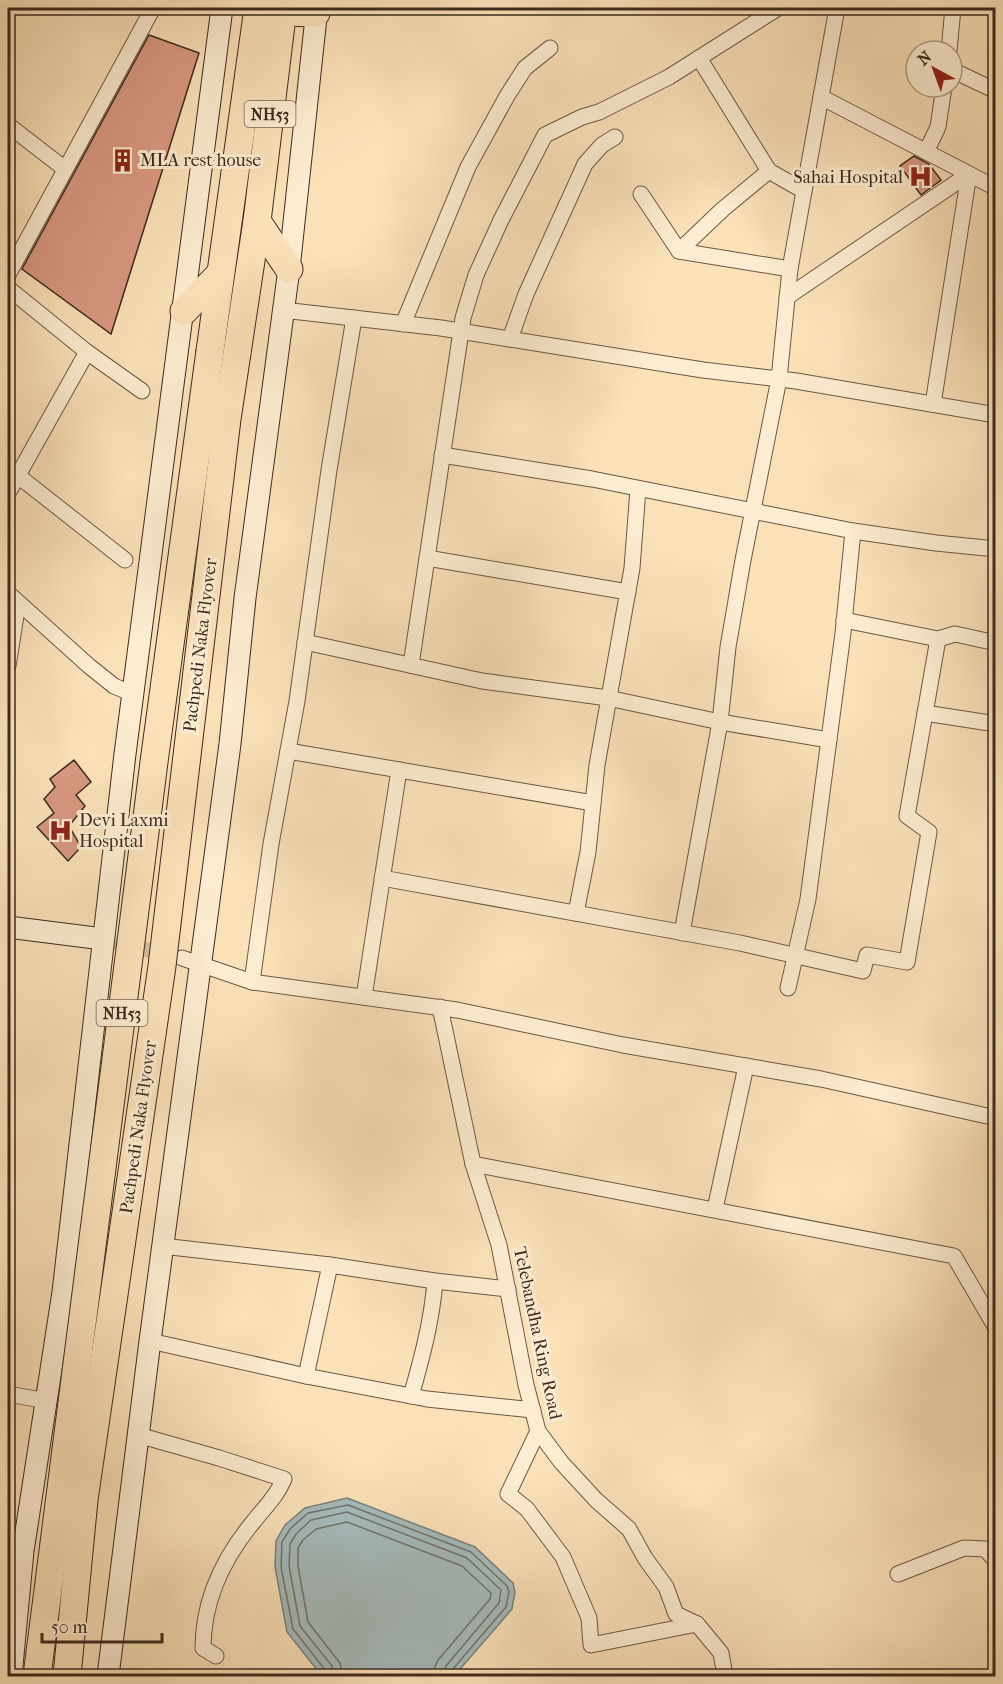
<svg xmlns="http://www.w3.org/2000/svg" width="1003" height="1684" font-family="'IM FELL French Canon',serif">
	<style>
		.water { fill: #a5babb; stroke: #7b807c; stroke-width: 1.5 }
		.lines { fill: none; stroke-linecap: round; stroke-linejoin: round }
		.shore { stroke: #71726c; stroke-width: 1.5 }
		.building { fill: #d89881; stroke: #3d2a1e; stroke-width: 1.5 }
		.street-tunnel { stroke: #d4bc99; stroke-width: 15; stroke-dasharray: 15 8; stroke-linecap: butt }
		.street-casing { stroke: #6c5844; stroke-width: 17 }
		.secondary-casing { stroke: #3d2a1e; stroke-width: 23 }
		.highway-casing { stroke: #3d2a1e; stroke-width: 29 }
		.street { stroke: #fcecd1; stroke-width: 15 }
		.secondary { stroke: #fcecd1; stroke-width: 21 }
		.highway { stroke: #fae1b8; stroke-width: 27 }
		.highway-bridge-casing { stroke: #3d2a1e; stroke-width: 29; stroke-linecap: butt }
		.highway-bridge { stroke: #fae1b8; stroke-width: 27 }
		.labels { text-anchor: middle; stroke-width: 6; stroke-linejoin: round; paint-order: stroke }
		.shield { fill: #fcecd1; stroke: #766454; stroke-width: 1.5 }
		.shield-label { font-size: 16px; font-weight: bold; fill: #3d2a1e }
		.poi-label { font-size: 18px; fill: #3d2a1e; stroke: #fcecd1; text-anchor: start }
		.street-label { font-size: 18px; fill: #3d2a1e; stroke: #fcecd1 }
	</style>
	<rect width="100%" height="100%" fill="#fae1b8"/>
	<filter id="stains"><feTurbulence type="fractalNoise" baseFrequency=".00333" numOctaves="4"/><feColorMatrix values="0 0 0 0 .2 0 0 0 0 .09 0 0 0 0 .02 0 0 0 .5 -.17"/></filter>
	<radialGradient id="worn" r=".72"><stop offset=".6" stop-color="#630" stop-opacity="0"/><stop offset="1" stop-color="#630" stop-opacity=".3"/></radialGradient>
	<path class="water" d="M347 1498 475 1547 513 1583 515 1592 512 1609 454 1676H322L287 1632 275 1567 276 1541 285 1525 305 1508Z"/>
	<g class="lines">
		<g class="shore">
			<path d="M327 1676 326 1671 293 1629 281 1567 282 1542 290 1529 308 1513 348 1505 471 1552 507 1586 509 1592 506 1607 452 1670 450 1676"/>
			<path d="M334 1676 332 1666 300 1626 289 1566 290 1544 296 1534 311 1520 347 1512 467 1558 501 1590 499 1603 446 1666 443 1676"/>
			<path d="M343 1676 340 1663 308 1622 298 1566V1548L303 1540 316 1529 347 1522 462 1566 491 1593 490 1599 438 1660 434 1669V1676"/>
		</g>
	</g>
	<g class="building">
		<path d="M149 35 199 53 111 334 22 269Z"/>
		<path d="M914 156 929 164 941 180 921 195 900 166Z"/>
		<path d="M74 760 91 782 76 795 85 806 69 826 81 847 68 861 37 827 54 813 44 799 55 787 50 779Z"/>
	</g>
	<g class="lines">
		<path class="street-tunnel" d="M115 942 168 955"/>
		<defs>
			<g id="street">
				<path d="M949 51 953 8"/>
				<path d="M699 58 769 171 804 191"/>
				<path d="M952 70 996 91"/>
				<path d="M821 97 996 188"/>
				<path d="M8 125 65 169"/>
				<path d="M926 152 938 127 944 87"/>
				<path d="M769 171 723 209 679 251 790 269"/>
				<path d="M641 194 679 251"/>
				<path d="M8 275 153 8"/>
				<path d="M8 288 87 352 142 391"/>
				<path d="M787 297 969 174 933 404"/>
				<path d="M283 310 441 328 703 370 796 381 996 415"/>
				<path d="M403 324 468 167 507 96 525 68 550 48"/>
				<path d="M510 339 526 294 585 164 602 145 615 137"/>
				<path d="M442 455 592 479 853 531 936 543 996 549"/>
				<path d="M17 475 125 560"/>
				<path d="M8 493 87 352"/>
				<path d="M427 558 628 592"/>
				<path d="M8 593 89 666 114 686 133 694"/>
				<path d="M844 620 938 639 955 634 996 643"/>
				<path d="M305 642 482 681 608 698 720 722 829 740"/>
				<path d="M411 665 463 318 476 275 501 220 545 135 582 117 599 112 669 77 778 8"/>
				<path d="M8 666 18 603"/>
				<path d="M925 713 996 724"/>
				<path d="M288 751 593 803"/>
				<path d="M382 878 740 943 863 971 867 955 907 962 929 832 907 816 938 639"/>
				<path d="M576 913 588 852 597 765 632 568 638 489"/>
				<path d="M682 933 720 722 728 647 743 560 779 379 790 269 837 8"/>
				<path d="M182 958 252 982 457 1010 623 1045 821 1079 996 1118"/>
				<path d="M252 982 271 844 297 701 329 470 354 318"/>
				<path d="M788 988 808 899 843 633 853 531"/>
				<path d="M364 997 399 770"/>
				<path d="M440 1007 473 1164 499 1245 526 1385 538 1431 561 1462 596 1500 629 1529 645 1558 666 1587 676 1614 697 1624 721 1653 725 1676"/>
				<path d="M473 1164 954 1256 996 1328"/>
				<path d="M715 1209 746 1066"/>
				<path d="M162 1246 330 1265 435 1281 508 1289"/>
				<path d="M150 1341 306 1376 427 1399 533 1410"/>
				<path d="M306 1376 330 1265"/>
				<path d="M8 1394 47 1401"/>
				<path d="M411 1396C422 1358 432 1320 435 1281"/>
				<path d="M538 1431 508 1494 527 1509 563 1557 589 1618 591 1645 697 1624"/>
				<path d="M138 1435 219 1458 284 1479C277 1496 265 1507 254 1521 224 1557 203 1600 203 1648L216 1656"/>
				<path d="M898 1574 964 1548 985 1549 996 1561"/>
			</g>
			<g id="secondary">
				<path d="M8 927 103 939"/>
				<path d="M11 1676 23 1551 63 1292 125 754 222 8"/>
				<path d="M108 1676 150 1341 230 744 245 598 289 269 317 8"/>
			</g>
			<g id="highway">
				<path d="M283 12 316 13"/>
				<path d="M257 221 289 269"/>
				<path d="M184 311 220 274"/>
				<path d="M210 351 258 8"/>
				<path d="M237 353 257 221 283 8"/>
			</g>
		</defs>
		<use href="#street" class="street-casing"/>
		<use href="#secondary" class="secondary-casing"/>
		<use href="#highway" class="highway-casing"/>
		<use href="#street" class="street"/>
		<use href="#secondary" class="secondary"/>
		<use href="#highway" class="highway"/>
		<defs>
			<g id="highway-bridge">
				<path d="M37 1676 154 762 210 351"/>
				<path d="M67 1676 84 1500 162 966 227 419 237 353"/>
			</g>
		</defs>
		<use href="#highway-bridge" class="highway-bridge-casing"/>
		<use href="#highway-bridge" class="highway-bridge"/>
	</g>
	<defs>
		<symbol id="building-bare" viewBox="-9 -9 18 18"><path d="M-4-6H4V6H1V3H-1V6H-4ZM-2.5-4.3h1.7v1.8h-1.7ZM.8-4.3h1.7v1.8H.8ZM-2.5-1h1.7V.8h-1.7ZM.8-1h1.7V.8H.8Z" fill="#8f2418" stroke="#fcecd1" stroke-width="2.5" paint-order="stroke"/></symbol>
		<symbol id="hospital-bare" viewBox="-9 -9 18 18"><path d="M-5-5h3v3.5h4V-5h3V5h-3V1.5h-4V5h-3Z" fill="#8f2418" stroke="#fcecd1" stroke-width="2.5" paint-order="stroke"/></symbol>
	</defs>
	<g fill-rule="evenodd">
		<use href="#building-bare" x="106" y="144" width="33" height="33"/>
		<use href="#hospital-bare" x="904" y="160" width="33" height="33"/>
		<use href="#hospital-bare" x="44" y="814" width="33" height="33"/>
	</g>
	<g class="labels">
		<g class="shield">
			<rect x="244.5" y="101" width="51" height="26" rx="4.5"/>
			<rect x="96.5" y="1000" width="51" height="26" rx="4.5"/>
		</g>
		<g class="shield-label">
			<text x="270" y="120">NH53</text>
			<text x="122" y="1019">NH53</text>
		</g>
		<g class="poi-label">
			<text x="140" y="166">MLA rest house</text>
			<text x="903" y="183" text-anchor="end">Sahai Hospital</text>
			<text x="79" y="826">Devi Laxmi<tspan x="79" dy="21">Hospital</tspan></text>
		</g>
		<g class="street-label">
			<text transform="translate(200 645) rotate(-83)" y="6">Pachpedi Naka Flyover</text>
			<text transform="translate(138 1127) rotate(-82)" y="6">Pachpedi Naka Flyover</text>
			<text transform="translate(538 1333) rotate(78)" y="6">Telebandha Ring Road</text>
		</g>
	</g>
	<rect width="1003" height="1684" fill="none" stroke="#fae1b8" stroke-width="30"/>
	<rect x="9" y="9" width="985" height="1666" fill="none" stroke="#3d2a1e" stroke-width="3"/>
	<rect x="15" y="15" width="973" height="1654" fill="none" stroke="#3d2a1e" stroke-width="1.5"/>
	<g transform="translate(934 69) rotate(319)"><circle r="28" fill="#fcecd1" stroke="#b09e89" stroke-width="1.5"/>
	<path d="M0-4.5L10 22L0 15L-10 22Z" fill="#8f2418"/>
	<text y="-9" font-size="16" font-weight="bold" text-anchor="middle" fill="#3d2a1e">N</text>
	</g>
	<path d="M42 1633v9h120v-9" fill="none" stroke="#3d2a1e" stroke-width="3"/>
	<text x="51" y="1633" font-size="18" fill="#3d2a1e" stroke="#fcecd1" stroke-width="4.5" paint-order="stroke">50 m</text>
	<rect width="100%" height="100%" filter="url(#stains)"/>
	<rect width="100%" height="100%" fill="url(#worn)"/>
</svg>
